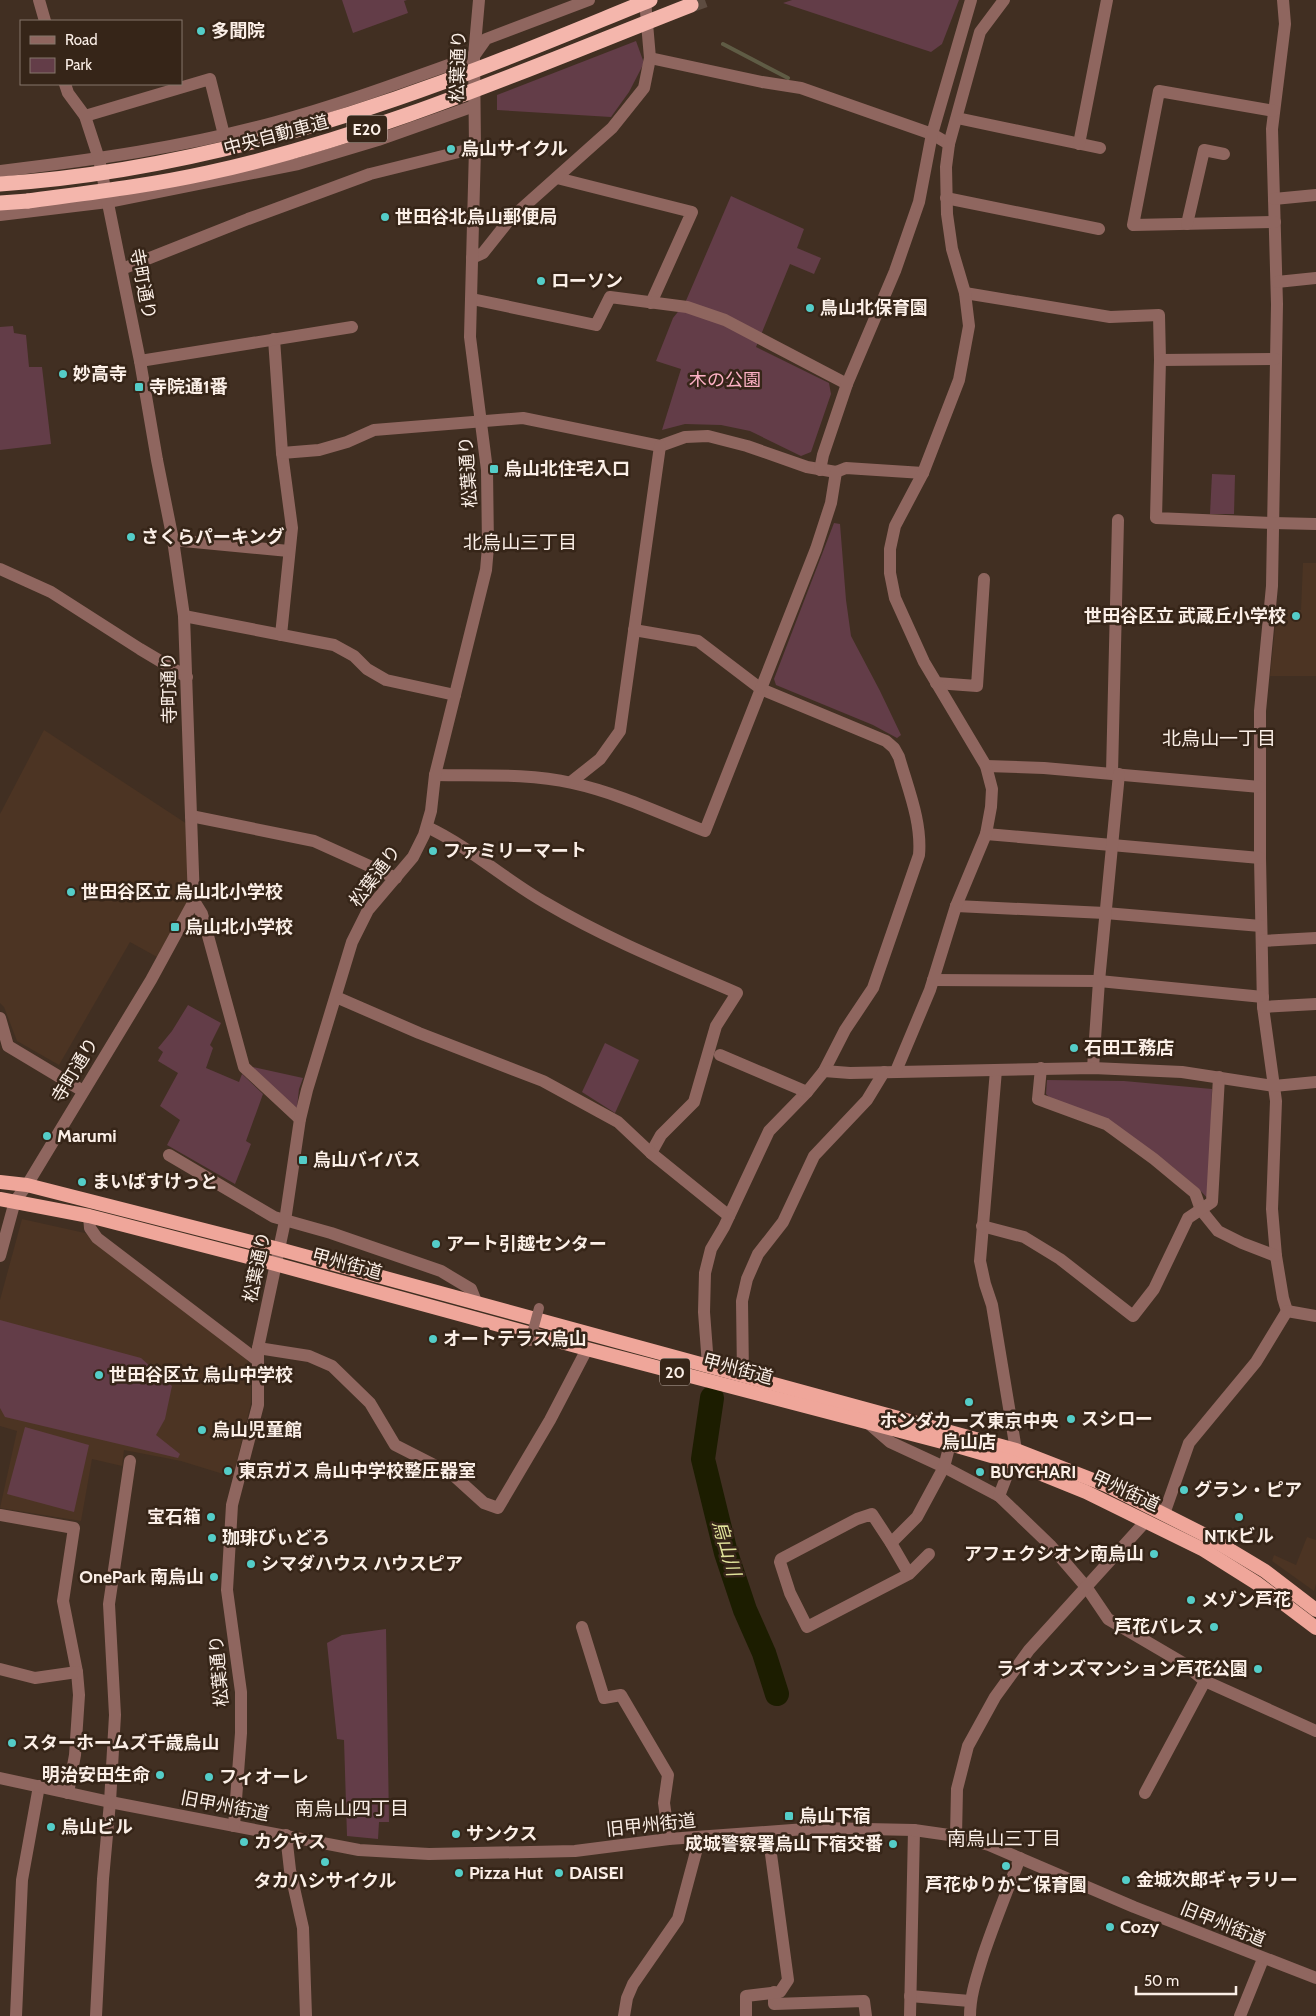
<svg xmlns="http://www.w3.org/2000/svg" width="1316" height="2016" font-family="Cabin,'Noto Sans JP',sans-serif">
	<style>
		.built { fill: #4c3423 }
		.green { fill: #633d48 }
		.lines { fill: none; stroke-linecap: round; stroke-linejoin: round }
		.stream { stroke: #5f5c45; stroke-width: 4 }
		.river { stroke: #1c1d00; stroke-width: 24 }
		.motorway-tunnel { stroke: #5d4c40; stroke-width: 15; stroke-dasharray: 15 8; stroke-linecap: butt }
		.minor { stroke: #8f665f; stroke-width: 12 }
		.tertiary { stroke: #8f665f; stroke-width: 12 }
		.trunk { stroke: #efa69a; stroke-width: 14 }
		.motorway { stroke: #f4b6ac; stroke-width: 15 }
		.pedestrian-bridge { stroke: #8f665f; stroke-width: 10 }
		.motorway-bridge { stroke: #f4b6ac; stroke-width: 15 }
		.poi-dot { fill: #54cdc8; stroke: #362518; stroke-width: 2 }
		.labels { text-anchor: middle; stroke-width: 5; stroke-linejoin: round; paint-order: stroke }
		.shield { fill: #362518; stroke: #c0b2a9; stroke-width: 1 }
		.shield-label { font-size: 16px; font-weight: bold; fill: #fbefe7 }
		.poi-label { font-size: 18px; font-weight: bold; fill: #fbefe7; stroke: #362518; text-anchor: start }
		.street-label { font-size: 18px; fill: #fbefe7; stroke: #362518 }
		.park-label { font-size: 18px; fill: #fdb1c5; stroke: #362518 }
		.neighbourhood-label { font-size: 19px; fill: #fbefe7; stroke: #362518 }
		.water-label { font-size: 19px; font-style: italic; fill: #e0e29a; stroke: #362518 }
	</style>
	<rect width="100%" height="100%" fill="#412f22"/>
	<g class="built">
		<path d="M1303 563H1316V676H1270L1277 610H1301Z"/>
		<path d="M44 730 187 824 188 901 157 957 130 942 59 1065 17 1041 4 1007 0 1003V814Z"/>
		<path d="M22 1219 85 1233 247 1360 251 1384V1403L233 1477 181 1461 124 1450 122 1466 92 1459 81 1521 0 1508 17 1431 0 1426V1300Z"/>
		<path d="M1307 1537 1316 1540V1584L1314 1591 1272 1561 1274 1555 1296 1565Z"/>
	</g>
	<g class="green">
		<path d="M342 0H407L404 1 408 13 353 33Z"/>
		<path d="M792 0H959L942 44 931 52 783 3Z"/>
		<path d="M636 41 644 63 629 92 611 117 497 110V95Z"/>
		<path d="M731 196 804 229 797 248 821 258 814 274 790 264 756 347 829 383 831 394 811 452 801 456 750 431 721 425 685 424 662 430 681 369 656 361 673 318 685 303Z"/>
		<path d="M13 326 14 333 26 335 29 367H42L51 444 0 450V327Z"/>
		<path d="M1212 474 1235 475 1234 514H1210Z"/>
		<path d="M834 523 840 524 846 600 851 636 880 691 901 735 897 738 873 725 776 685 774 679Z"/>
		<path d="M188 1005 221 1023 210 1045 213 1048 206 1068 239 1082 242 1074 263 1094 246 1141 251 1144 235 1184 167 1145 180 1120 160 1106 178 1073 158 1061 163 1052 158 1048 172 1031Z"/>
		<path d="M605 1043 639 1060 615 1113 582 1092Z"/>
		<path d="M248 1066 303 1078 299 1089 297 1108Z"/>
		<path d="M1047 1080 1124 1081 1212 1089 1209 1200 1199 1189 1169 1164 1049 1097 1046 1094Z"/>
		<path d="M0 1320 141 1358 172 1386 165 1419 156 1435 180 1454 178 1458 5 1417 0 1408Z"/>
		<path d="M25 1427 89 1445 74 1512 7 1494Z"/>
		<path d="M386 1629 389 1822H379L378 1839 347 1836 344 1740 337 1739 327 1643 342 1635Z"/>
	</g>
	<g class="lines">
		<path class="stream" d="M723 44 788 78"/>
		<path class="river" d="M712 1398 703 1459 726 1553 745 1610 764 1653 777 1694"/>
		<path class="motorway-tunnel" d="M691 5 705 0"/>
		<g class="minor">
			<path d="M39 0 45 21"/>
			<path d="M1283 0 1285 24 1272 129 1277 304 1272 586 1260 711V858L1263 1007 1276 1101 1272 1209 1276 1256 1283 1298 1287 1311"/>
			<path d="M650 58 762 82 801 88 932 134 949 144"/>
			<path d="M1274 111 1159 91 1133 225 1275 222"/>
			<path d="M85 116 210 79 224 135"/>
			<path d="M957 118 1100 148"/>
			<path d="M1079 144 1107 0"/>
			<path d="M0 171C93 160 185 147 276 122 343 104 409 79 474 56L486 39 589 0"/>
			<path d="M557 178 692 212 651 303"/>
			<path d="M946 198 1099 229"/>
			<path d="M1274 199 1316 195"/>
			<path d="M0 215 108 202 298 164 378 140 474 106"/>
			<path d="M1187 224 1204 150 1224 154"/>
			<path d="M472 258 483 253 510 219 612 128 644 88 650 58 645 0"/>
			<path d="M122 269 248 219 370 174 475 148"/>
			<path d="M1277 282 1316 278"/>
			<path d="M965 293 1110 317 1159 315 1160 360 1156 518 1273 523 1316 524"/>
			<path d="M472 299 596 325 610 297 687 307 725 320 847 384"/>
			<path d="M274 339 282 453 292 528 281 635"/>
			<path d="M1160 360 1275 359"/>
			<path d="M140 361 352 327"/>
			<path d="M282 453 319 450 347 442 374 430 523 418 660 446 685 437 708 436 747 446 807 467 836 472 846 468 923 473"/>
			<path d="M820 470 823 455 847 384 895 271 919 202 932 134 971 0"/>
			<path d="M173 540 289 551"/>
			<path d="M0 569 51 592 140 649 187 677"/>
			<path d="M184 616 334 645 354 656 367 669 386 680 455 695"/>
			<path d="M634 630 698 641 761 689 886 741 894 748 899 757C908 789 922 822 919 855L873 988 845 1030 824 1071 807 1092 769 1131 724 1227 711 1249 705 1273 704 1312 708 1365"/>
			<path d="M936 683 977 686 984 579"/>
			<path d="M986 766 1044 768 1260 787"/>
			<path d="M1112 773 1118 520"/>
			<path d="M435 775C480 776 528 773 572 783 618 793 662 814 705 831L816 549 831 503 836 472"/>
			<path d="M571 782 600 759 620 731 660 446"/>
			<path d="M191 816 314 841 396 878"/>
			<path d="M427 827C470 847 505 880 546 903 607 939 672 965 737 993L716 1026 694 1102 661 1135 651 1153"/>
			<path d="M986 834 1260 858"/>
			<path d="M194 901 202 914 244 1067 300 1119"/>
			<path d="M956 906 1105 913 1261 926"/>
			<path d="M1262 941 1316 938"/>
			<path d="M933 980 1099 981 1263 997"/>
			<path d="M336 997 419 1033 543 1081 618 1122 651 1153 729 1216"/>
			<path d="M1263 1007 1316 1004"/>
			<path d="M0 1018 8 1046 83 1091"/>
			<path d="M720 1055 807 1092"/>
			<path d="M1041 1068 1038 1099 1106 1124 1154 1159 1195 1193 1201 1210 1218 1231 1242 1243 1276 1256"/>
			<path d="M1093 1068 1099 981 1119 774"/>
			<path d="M996 1070 980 1261 985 1284 992 1305 1016 1450"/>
			<path d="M824 1071 850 1073 1093 1068 1182 1072 1274 1086 1316 1082"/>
			<path d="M896 1071 930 990 956 906 986 834 991 807 992 789 986 766 924 662 895 598 890 573V549L895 526 923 473 959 380 969 326 965 293 952 249 947 214 946 167 949 144 980 32 1004 0"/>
			<path d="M169 1155 274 1217 331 1233 441 1271 471 1289 477 1304"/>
			<path d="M27 1185 151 980 194 901 184 616 173 540 157 460 140 361 99 159 85 116 68 93 65 84"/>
			<path d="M89 1216 90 1228 97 1238 257 1360"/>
			<path d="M982 1226 1024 1237 1060 1259 1133 1316 1154 1289 1188 1218 1212 1202 1219 1077"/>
			<path d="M1287 1311 1316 1316"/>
			<path d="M258 1348 309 1356 332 1366 370 1403 395 1445 452 1474 484 1503 498 1508 550 1420 587 1349"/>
			<path d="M743 1375 742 1301 747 1279 758 1254 783 1222 814 1156 867 1100 884 1072"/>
			<path d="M867 1422 890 1442 944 1467 999 1496 1050 1545 1087 1588 1108 1619 1183 1663 1205 1681 1316 1731"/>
			<path d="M999 1496 1012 1462"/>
			<path d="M1164 1514 1189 1443 1256 1362 1287 1311"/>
			<path d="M0 1515 74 1528 63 1601 77 1672 79 1695 75 1755 68 1793"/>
			<path d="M891 1543 917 1517 944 1467 950 1444"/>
			<path d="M909 1574 891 1543 872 1514 857 1519 781 1559 780 1562 790 1593 807 1627 909 1574 929 1554"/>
			<path d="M582 1627 604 1698 621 1695 668 1775 664 1803 669 1839"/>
			<path d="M0 1669 35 1678 77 1672"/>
			<path d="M1145 1793 1205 1681"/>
			<path d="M286 1835 290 1870 303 1928 306 2016"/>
			<path d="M956 1836 957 1789 968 1746 995 1697 1029 1650 1146 1521"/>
			<path d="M774 1992V2004L864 2001 866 2016"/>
			<path d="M910 1996 970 2001"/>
			<path d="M16 2016 22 1880 39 1786"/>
			<path d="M96 2016 103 1879 110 1802 115 1715 109 1604 130 1461"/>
			<path d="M624 2016 627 1998 633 1984 678 1919 700 1837"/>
			<path d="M746 2016V1996L780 1992 788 1980 768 1832"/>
			<path d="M910 2016 914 1830"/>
			<path d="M970 2016C970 1995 977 1976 983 1956 994 1923 1007 1891 1020 1858"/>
			<path d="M1240 2016 1263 1959"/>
		</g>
		<g class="tertiary">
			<path d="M0 1256 15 1201 27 1185"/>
			<path d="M0 1778 110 1802 359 1850 429 1854 575 1851 669 1839 819 1828 914 1830 956 1836 989 1845 1134 1907 1316 1978"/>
			<path d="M234 1826 241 1733V1692L227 1590 232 1505 258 1405V1348L285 1221 300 1119 307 1090 352 942 368 910 413 857 424 835 431 811 435 775 486 570 488 547 487 470 470 337 475 148 474 56 479 0"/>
		</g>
		<g class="trunk">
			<path d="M0 1182 27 1185 279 1249 1016 1450 1106 1485 1205 1535 1265 1571 1316 1610"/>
			<path d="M0 1199 89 1216 275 1264 587 1349 950 1444 1012 1462 1086 1492 1204 1550 1258 1584 1316 1628"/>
		</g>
		<path class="motorway" d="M0 203 28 201"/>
		<path class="pedestrian-bridge" d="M530 1341 539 1308"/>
		<g class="motorway-bridge">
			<path d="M0 184C151 174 302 134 443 82 513 57 581 28 650 0"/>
			<path d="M28 201C87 193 148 186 207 173 374 137 532 67 691 5"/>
		</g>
	</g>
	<g class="poi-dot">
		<circle cx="201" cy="31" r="5"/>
		<circle cx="451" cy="149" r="5"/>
		<circle cx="385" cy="217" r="5"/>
		<circle cx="541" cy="281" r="5"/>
		<circle cx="810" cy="308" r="5"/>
		<circle cx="63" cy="374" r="5"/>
		<rect x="134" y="382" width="10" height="10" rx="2.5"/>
		<rect x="489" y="464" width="10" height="10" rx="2.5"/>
		<circle cx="131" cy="537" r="5"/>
		<circle cx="1296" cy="616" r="5"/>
		<circle cx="433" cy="851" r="5"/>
		<circle cx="71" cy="892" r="5"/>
		<rect x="170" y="922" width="10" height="10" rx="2.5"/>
		<circle cx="1074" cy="1048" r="5"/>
		<circle cx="47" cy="1136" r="5"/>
		<rect x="298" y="1155" width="10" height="10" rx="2.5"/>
		<circle cx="82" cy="1182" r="5"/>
		<circle cx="436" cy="1244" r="5"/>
		<circle cx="433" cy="1339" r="5"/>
		<circle cx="99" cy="1375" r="5"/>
		<circle cx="969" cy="1402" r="5"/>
		<circle cx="1071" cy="1419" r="5"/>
		<circle cx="202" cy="1430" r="5"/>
		<circle cx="228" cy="1471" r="5"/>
		<circle cx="980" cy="1472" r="5"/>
		<circle cx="1184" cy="1490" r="5"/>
		<circle cx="211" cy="1517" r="5"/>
		<circle cx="1239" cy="1517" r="5"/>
		<circle cx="212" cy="1538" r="5"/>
		<circle cx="1154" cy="1554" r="5"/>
		<circle cx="251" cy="1564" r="5"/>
		<circle cx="214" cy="1577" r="5"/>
		<circle cx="1191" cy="1600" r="5"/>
		<circle cx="1214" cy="1627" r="5"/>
		<circle cx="1258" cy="1669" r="5"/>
		<circle cx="12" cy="1743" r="5"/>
		<circle cx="160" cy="1775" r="5"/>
		<circle cx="209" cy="1777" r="5"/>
		<rect x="784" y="1811" width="10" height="10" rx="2.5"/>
		<circle cx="51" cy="1827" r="5"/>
		<circle cx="456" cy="1834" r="5"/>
		<circle cx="244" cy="1842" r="5"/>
		<circle cx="893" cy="1844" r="5"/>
		<circle cx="325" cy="1862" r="5"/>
		<circle cx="1006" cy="1866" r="5"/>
		<circle cx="459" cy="1873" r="5"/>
		<circle cx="559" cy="1873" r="5"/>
		<circle cx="1126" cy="1880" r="5"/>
		<circle cx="1110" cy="1927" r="5"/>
	</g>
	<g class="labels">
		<g class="shield">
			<rect x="347" y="115.5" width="40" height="27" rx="4"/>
			<rect x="660" y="1358.5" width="30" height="27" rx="4"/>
		</g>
		<g class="shield-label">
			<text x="367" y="135">E20</text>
			<text x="675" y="1378">20</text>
		</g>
		<g class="poi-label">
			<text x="211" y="37">多聞院</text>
			<text x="461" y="155">烏山サイクル</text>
			<text x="395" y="223">世田谷北烏山郵便局</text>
			<text x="551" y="287">ローソン</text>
			<text x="820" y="314">鳥山北保育園</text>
			<text x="73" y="380">妙高寺</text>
			<text x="149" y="393">寺院通1番</text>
			<text x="504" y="475">烏山北住宅入口</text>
			<text x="141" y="543">さくらパーキング</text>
			<text x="1286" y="622" text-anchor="end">世田谷区立 武蔵丘小学校</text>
			<text x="443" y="857">ファミリーマート</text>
			<text x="81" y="898">世田谷区立 烏山北小学校</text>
			<text x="185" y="933">烏山北小学校</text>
			<text x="1084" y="1054">石田工務店</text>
			<text x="57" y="1142">Marumi</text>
			<text x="313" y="1166">烏山バイパス</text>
			<text x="92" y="1188">まいばすけっと</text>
			<text x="446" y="1250">アート引越センター</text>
			<text x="443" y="1345">オートテラス烏山</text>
			<text x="109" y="1381">世田谷区立 烏山中学校</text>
			<text x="1081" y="1425">スシロー</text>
			<text x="969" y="1427" text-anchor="middle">ホンダカーズ東京中央<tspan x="969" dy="21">烏山店</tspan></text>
			<text x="212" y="1436">烏山児童館</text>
			<text x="238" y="1477">東京ガス 烏山中学校整圧器室</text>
			<text x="990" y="1478">BUYCHARI</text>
			<text x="1194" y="1496">グラン・ピア</text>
			<text x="201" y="1523" text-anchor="end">宝石箱</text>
			<text x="1239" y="1542" text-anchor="middle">NTKビル</text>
			<text x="222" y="1544">珈琲びぃどろ</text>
			<text x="1144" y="1560" text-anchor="end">アフェクシオン南烏山</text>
			<text x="261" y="1570">シマダハウス ハウスピア</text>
			<text x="204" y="1583" text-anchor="end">OnePark 南烏山</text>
			<text x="1201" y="1606">メゾン芦花</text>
			<text x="1204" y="1633" text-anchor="end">芦花パレス</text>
			<text x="1248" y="1675" text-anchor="end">ライオンズマンション芦花公園</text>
			<text x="22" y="1749">スターホームズ千歳烏山</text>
			<text x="150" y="1781" text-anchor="end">明治安田生命</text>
			<text x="219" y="1783">フィオーレ</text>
			<text x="799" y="1822">烏山下宿</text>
			<text x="61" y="1833">烏山ビル</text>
			<text x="466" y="1840">サンクス</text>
			<text x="254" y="1848">カクヤス</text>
			<text x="883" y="1850" text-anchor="end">成城警察署烏山下宿交番</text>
			<text x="469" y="1879">Pizza Hut</text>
			<text x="569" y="1879">DAISEI</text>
			<text x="1136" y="1886">金城次郎ギャラリー</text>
			<text x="325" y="1887" text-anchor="middle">タカハシサイクル</text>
			<text x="1006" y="1891" text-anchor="middle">芦花ゆりかご保育園</text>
			<text x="1120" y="1933">Cozy</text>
		</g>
		<g class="street-label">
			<text transform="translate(458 66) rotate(-88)" y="6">松葉通り</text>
			<text transform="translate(276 135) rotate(-15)" y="6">中央自動車道</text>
			<text transform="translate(143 284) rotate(79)" y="6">寺町通り</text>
			<text transform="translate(468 472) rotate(-94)" y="6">松葉通り</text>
			<text transform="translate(169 688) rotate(-91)" y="6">寺町通り</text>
			<text transform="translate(375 876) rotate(-53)" y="6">松葉通り</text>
			<text transform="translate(75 1070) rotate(-59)" y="6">寺町通り</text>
			<text transform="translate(347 1264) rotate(15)" y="6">甲州街道</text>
			<text transform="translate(257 1267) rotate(-78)" y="6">松葉通り</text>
			<text transform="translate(738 1369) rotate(15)" y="6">甲州街道</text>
			<text transform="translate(1126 1491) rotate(25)" y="6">甲州街道</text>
			<text transform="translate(219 1671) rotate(-95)" y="6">松葉通り</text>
			<text transform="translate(225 1806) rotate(11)" y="6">旧甲州街道</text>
			<text transform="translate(651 1825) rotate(-6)" y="6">旧甲州街道</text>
			<text transform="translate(1223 1924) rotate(22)" y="6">旧甲州街道</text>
		</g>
		<g class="park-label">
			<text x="725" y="386">木の公園</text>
		</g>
		<g class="neighbourhood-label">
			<text x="520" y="549">北烏山三丁目</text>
			<text x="1219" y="745">北烏山一丁目</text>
			<text x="352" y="1815">南烏山四丁目</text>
			<text x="1004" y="1845">南烏山三丁目</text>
		</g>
		<g class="water-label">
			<text transform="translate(727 1548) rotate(74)" y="7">烏山川</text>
		</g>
	</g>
	<rect x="20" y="20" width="162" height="65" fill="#362518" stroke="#85766b"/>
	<rect x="30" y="36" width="25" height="8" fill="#8f665f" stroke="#85766b"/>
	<text x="65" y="45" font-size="15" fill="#fbefe7">Road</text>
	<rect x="30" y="58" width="25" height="15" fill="#633d48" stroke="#85766b"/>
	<text x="65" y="70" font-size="15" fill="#fbefe7">Park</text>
	<path d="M1136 1986v8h100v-8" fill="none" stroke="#fbefe7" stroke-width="2.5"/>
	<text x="1144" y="1986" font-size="15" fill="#fbefe7" stroke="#362518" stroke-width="4" paint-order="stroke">50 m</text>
</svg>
